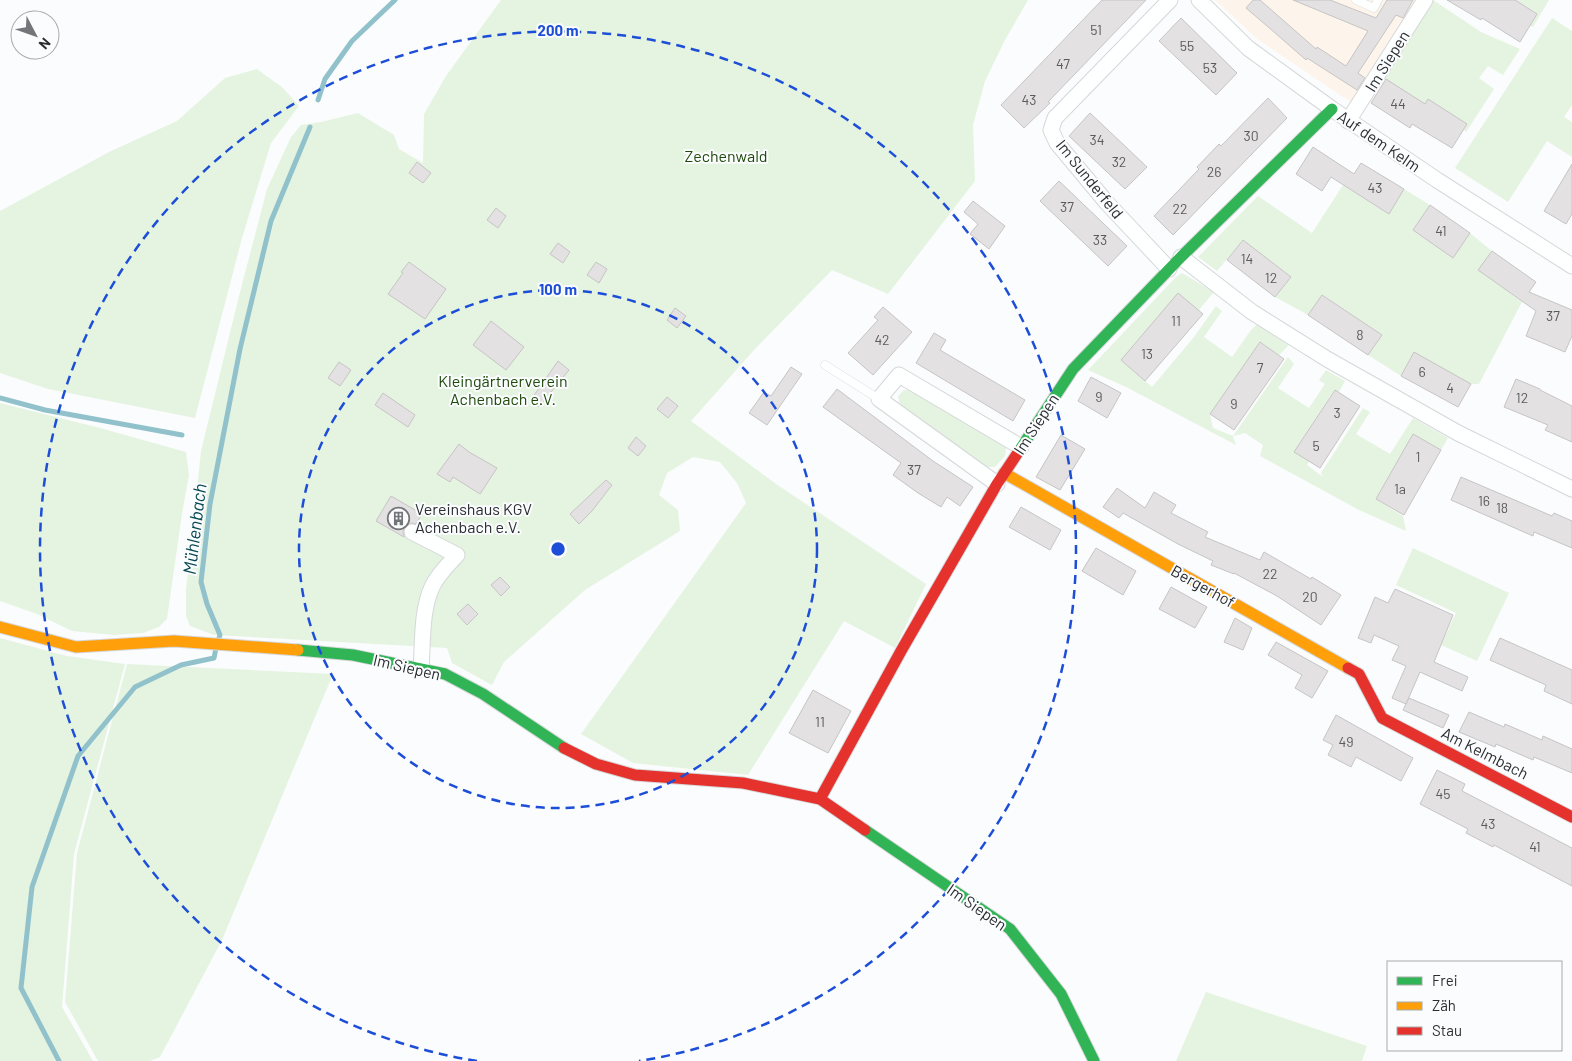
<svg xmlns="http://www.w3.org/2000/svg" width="1572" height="1061" font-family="Barlow,sans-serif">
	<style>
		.industrial { fill: #fdf5eb }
		.green { fill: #e5f4e1 }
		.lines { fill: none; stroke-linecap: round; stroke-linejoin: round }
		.stream { stroke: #91c2cb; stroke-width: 5 }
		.building { fill: #e3e1e1; stroke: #c6c4c4 }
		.lane-casing { stroke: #d5d7d9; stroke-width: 9 }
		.street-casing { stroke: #d5d7d9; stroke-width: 17 }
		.fast-casing { stroke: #d5d7d9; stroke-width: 13 }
		.slow-casing { stroke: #d5d7d9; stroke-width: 13 }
		.jam-casing { stroke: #d5d7d9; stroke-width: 13 }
		.lane { stroke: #feffff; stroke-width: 8 }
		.street { stroke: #feffff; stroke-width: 15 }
		.fast { stroke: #30b455; stroke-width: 11 }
		.slow { stroke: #ff9f0a; stroke-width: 11 }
		.jam { stroke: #e5322d; stroke-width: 11 }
		.ring { fill: none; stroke: #1d4ed8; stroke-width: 2.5; stroke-dasharray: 9 6 }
		.labels { text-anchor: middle; stroke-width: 4; stroke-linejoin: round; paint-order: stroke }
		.number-label { font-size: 14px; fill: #595b5d }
		.street-label { font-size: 16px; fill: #2a2d30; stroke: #fafcfe }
		.park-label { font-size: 16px; fill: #1f490a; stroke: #fafcfe }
		.poi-label { font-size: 16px; fill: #2a2d30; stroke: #fafcfe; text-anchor: start }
		.water-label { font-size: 18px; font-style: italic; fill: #064851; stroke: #fafcfe }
		.centre { fill: #1d4ed8; stroke: #fafcfe; stroke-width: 2.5 }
		.ring-label { font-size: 15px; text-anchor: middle; font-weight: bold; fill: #1d4ed8; stroke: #fafcfe; stroke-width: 4; stroke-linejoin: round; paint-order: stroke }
	</style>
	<rect width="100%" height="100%" fill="#fbfcfd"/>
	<path class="industrial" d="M1215 0H1429L1358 107 1257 39Z"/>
	<g class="green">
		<path d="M501 0H1028L1005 40 985 81 973 125 975 181 888 294 832 270 754 350 691 421 776 484 926 584 895 648 844 621 748 775 633 763 581 734 746 503 737 483 720 462 693 457 667 473 659 495 678 510 680 531 585 590 504 662 492 685 452 663 447 648 214 635 190 626 186 616V590L201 451 239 296 267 189 291 137 301 125 321 122 358 113 394 135 399 149 423 163 424 114 446 76Z"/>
		<path d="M1429 0H1433L1481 32 1520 49 1503 75 1488 66 1479 78 1494 89 1466 132 1464 130 1467 124 1428 99 1425 104 1382 87 1376 83Z"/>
		<path d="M1515 0H1549L1533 27 1530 26 1537 14Z"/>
		<path d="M1552 18 1572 31V105L1564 117 1572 122V157L1547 141 1508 202 1455 168Z"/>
		<path d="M257 69 283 88 299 106 271 143 242 238 195 418 48 389 0 373V211L111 151 177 121 225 78Z"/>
		<path d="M1343 185 1389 214 1404 189 1430 205 1413 230 1453 257 1470 233 1492 251 1479 270 1522 302 1479 384H1471L1414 353 1401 376 1368 355 1382 335 1323 295 1308 315 1275 297 1291 277 1243 240 1217 271 1198 257 1258 196 1312 233Z"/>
		<path d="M1182 273 1214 292 1198 311 1178 294 1121 360 1152 387 1194 337 1216 306 1222 311 1204 337 1232 357 1251 330 1259 323 1289 345 1279 355 1260 342 1210 414 1213 428 1233 436 1288 357 1294 364 1278 388 1309 408 1325 384 1319 380 1326 370 1345 381 1339 392 1334 390 1294 452 1309 461 1307 465 1323 477 1321 473 1363 408 1370 412 1356 434 1390 454 1413 418 1448 438 1441 450 1413 434 1376 499 1403 516 1406 531 1359 510 1260 456 1263 445 1245 433 1233 436 1236 445 1126 387 1088 370 1176 277Z"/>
		<path d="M904 390H911L998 440 1006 448 1005 456 995 467H986L964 453 900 405 898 396Z"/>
		<path d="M0 403 100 428 186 452 189 475 182 514 167 619 159 627 143 633 114 635 72 631 37 614 0 601Z"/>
		<path d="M1413 548 1509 593 1477 661 1441 645 1456 613 1396 585Z"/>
		<path d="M0 638 67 656 125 664 74 854 62 1007 93 1061H0Z"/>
		<path d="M127 664 333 674 222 940 160 1057 150 1061H98L65 1002 77 853Z"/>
		<path d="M1206 992 1367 1046 1362 1061H1176Z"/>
	</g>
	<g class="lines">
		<g class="stream">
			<path d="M318 100 325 79 352 41 395 0"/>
			<path d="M0 398 45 410 182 435"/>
			<path d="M219 638 220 635 207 604 201 582 210 504 240 349 271 221 310 127"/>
			<path d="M59 1061 21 988 32 887 78 756 135 687 181 665 214 658 216 648"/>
		</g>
	</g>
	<g class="building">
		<path d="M1102 0H1146L1048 102 1050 103 1024 128 1001 105Z"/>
		<path d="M1253 0H1260L1316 49 1317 47 1346 66 1368 31 1293 0H1330L1376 18 1387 0H1413L1403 18 1396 15 1358 73 1365 78 1357 90 1307 58 1306 60 1274 32 1246 8Z"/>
		<path d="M1447 0H1515L1537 14 1520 42 1482 18 1481 20Z"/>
		<path d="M1181 18 1237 73 1216 95 1159 41Z"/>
		<path d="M1386 79 1425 104 1428 99 1467 124 1452 148 1412 124 1410 128 1371 103Z"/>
		<path d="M1268 98 1287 118 1173 235 1154 216 1199 169 1197 167 1219 144 1221 146Z"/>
		<path d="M1090 113 1147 167 1125 189 1069 136Z"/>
		<path d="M1313 147 1354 174 1361 163 1404 189 1389 214 1331 177 1322 191 1296 174Z"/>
		<path d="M417 162 431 173 423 183 409 173Z"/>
		<path d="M1572 164V214L1566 224 1544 211Z"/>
		<path d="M1059 181 1127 246 1108 266 1040 201Z"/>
		<path d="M973 201 1005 226 989 249 970 234 978 224 964 212Z"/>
		<path d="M1430 205 1470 233 1453 258 1413 230Z"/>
		<path d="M496 208 506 216 498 228 487 220Z"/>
		<path d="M1243 240 1291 277 1275 297 1227 260Z"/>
		<path d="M558 243 570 252 563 263 550 254Z"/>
		<path d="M1492 251 1536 282 1529 292 1572 310V336L1565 352 1526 336 1536 311 1478 270Z"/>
		<path d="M409 262 446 289 425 319 388 294 403 273 401 272Z"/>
		<path d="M596 262 607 269 599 283 587 275Z"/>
		<path d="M1178 293 1203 314 1145 381 1121 360Z"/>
		<path d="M1322 295 1382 335 1368 355 1308 315Z"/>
		<path d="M883 307 912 332 873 375 848 353 878 320 874 317Z"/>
		<path d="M675 308 686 316 677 328 667 320Z"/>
		<path d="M491 321 524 347 506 370 473 345Z"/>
		<path d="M934 333 946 340 940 350 1025 400 1013 421 916 363Z"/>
		<path d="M1260 342 1284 359 1234 430 1210 414Z"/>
		<path d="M1414 352 1471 384 1458 407 1401 376Z"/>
		<path d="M558 361 569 370 539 407 530 401Z"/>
		<path d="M339 362 351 370 340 386 328 378Z"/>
		<path d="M791 367 802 374 767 425 749 413 764 392 771 396Z"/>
		<path d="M1091 377 1121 393 1107 418 1078 401Z"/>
		<path d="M1516 379 1540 389V390L1572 406V442L1545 430 1548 425 1504 407Z"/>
		<path d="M837 389 933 461 973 487 960 506 947 497 941 507 918 493 893 475 901 463 823 407Z"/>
		<path d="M1335 390 1360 406 1320 468 1294 452Z"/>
		<path d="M383 393 415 415 408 427 375 405Z"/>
		<path d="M667 397 678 406 668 418 657 409Z"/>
		<path d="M1413 434 1441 450 1404 515 1376 499Z"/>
		<path d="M1061 435 1085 449 1060 490 1036 477Z"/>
		<path d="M636 437 646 446 638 456 628 448Z"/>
		<path d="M459 444 469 452 497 468 480 494 453 477 450 482 437 474Z"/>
		<path d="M1461 477 1552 516 1554 513 1572 521V548L1534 532 1533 536 1451 500Z"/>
		<path d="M606 480 612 485 592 511 579 524 570 514Z"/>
		<path d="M1117 488 1145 508 1154 492 1176 505 1171 513 1208 532 1205 537 1260 560 1264 552 1311 579 1312 577 1341 595 1321 625 1277 596 1234 573V574L1211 565 1213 561 1178 544 1123 513 1119 518 1103 507Z"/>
		<path d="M391 496 422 514 416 524 411 523 404 527 403 532 404 537 376 521Z"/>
		<path d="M1021 507 1061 530 1050 550 1009 527Z"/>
		<path d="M1096 548 1136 571 1123 595 1082 571Z"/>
		<path d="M500 577 510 587 501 596 491 585Z"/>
		<path d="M1171 587 1207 607 1195 628 1159 609Z"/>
		<path d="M1395 589 1453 615 1434 662 1468 677 1462 691 1420 672 1406 704 1392 698 1406 666 1392 660 1399 646 1374 635 1371 643 1358 638 1375 597 1388 603Z"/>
		<path d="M468 604 478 614 467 625 457 614Z"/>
		<path d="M1235 618 1252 628 1243 650 1224 642Z"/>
		<path d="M1500 638 1572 670V704L1544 691 1546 685 1490 660Z"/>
		<path d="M1276 642 1328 671 1312 698 1295 688 1302 675 1268 655Z"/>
		<path d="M813 690 851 711 828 753 789 733Z"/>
		<path d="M1409 698 1449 715 1443 728 1403 710Z"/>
		<path d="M1469 712 1504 727 1505 724 1542 740 1543 736 1572 749V773L1534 757 1533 760 1496 744 1495 747 1459 732Z"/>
		<path d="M1336 715 1413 758 1401 781 1356 757 1351 767 1328 755 1333 745 1323 740Z"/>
		<path d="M1437 770 1465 784 1462 791 1572 848V886L1494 845 1493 847 1466 833 1468 829 1420 804Z"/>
	</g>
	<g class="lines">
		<defs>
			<g id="lane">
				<path d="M1356 0 1374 8 1378 0"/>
				<path d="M825 365 879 399"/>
			</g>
			<g id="street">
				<path d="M1199 0 1248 48 1332 109 1437 180 1572 266"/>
				<path d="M1348 121 1425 0"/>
				<path d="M1181 257 1252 312 1327 359 1458 433 1572 489"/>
				<path d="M1169 269 1107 203 1057 143 1051 130 1055 118 1170 0"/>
				<path d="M997 484 879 399 899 375 1021 447"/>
				<path d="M412 532 457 555C448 565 438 574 432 587 421 611 423 643 421 669"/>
			</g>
			<g id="fast">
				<path d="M1019 451 1073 369 1181 257 1332 109"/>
				<path d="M298 650 353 655 445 674 483 694 564 748"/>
				<path d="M865 830 1010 929 1061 994 1094 1061"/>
			</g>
			<g id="slow">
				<path d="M1004 473 1348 668"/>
				<path d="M0 627 76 647 174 641 298 650"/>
			</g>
			<g id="jam">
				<path d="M1348 668 1359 674 1382 718 1572 817"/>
				<path d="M564 748 596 764 635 775 743 783 820 799 865 830"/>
				<path d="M820 799 901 651 997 484 1019 451"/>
			</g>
		</defs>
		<use href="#lane" class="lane-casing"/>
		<use href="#street" class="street-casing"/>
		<use href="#fast" class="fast-casing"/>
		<use href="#slow" class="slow-casing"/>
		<use href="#jam" class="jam-casing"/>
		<use href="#lane" class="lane"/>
		<use href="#street" class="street"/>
		<use href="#fast" class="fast"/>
		<use href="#slow" class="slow"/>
		<use href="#jam" class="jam"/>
	</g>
	<g class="ring">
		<circle cx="558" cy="549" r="259"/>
		<path d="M477 1061A518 518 0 1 1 639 1061"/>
	</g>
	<defs>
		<symbol id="building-ring" viewBox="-11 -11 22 22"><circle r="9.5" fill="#fafcfe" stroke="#737578" stroke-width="1.5"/><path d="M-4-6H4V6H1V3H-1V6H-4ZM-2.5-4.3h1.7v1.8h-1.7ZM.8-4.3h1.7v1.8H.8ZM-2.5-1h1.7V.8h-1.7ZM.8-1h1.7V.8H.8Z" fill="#737578"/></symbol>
	</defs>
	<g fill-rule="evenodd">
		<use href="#building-ring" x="386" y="506" width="25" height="25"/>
	</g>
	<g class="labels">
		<g class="number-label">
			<text x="1096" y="35">51</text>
			<text x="1187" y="51">55</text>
			<text x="1063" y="69">47</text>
			<text x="1210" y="73">53</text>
			<text x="1029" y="105">43</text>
			<text x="1398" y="109">44</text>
			<text x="1251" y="141">30</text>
			<text x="1097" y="145">34</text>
			<text x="1119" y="167">32</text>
			<text x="1214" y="177">26</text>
			<text x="1375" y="193">43</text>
			<text x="1067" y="212">37</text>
			<text x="1180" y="214">22</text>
			<text x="1441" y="236">41</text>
			<text x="1100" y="245">33</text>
			<text x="1247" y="264">14</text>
			<text x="1271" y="283">12</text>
			<text x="1553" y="321">37</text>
			<text x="1176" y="326">11</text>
			<text x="1360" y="340">8</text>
			<text x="882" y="345">42</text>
			<text x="1147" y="359">13</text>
			<text x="1260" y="373">7</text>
			<text x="1422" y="377">6</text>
			<text x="1450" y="393">4</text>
			<text x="1099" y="402">9</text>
			<text x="1522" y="403">12</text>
			<text x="1234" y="409">9</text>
			<text x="1337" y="418">3</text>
			<text x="1316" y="451">5</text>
			<text x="1418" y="462">1</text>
			<text x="914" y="475">37</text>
			<text x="1400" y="494">1a</text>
			<text x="1484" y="506">16</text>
			<text x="1502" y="513">18</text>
			<text x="1270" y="579">22</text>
			<text x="1310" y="602">20</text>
			<text x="820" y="727">11</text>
			<text x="1346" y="747">49</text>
			<text x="1443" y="799">45</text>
			<text x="1488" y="829">43</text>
			<text x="1535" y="852">41</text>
		</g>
		<g class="street-label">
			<text transform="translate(1387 61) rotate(-58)" y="6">Im Siepen</text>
			<text transform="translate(1379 141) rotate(34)" y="6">Auf dem Kelm</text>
			<text transform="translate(1090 179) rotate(51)" y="6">Im Sunderfeld</text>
			<text transform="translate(1036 424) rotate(-57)" y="6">Im Siepen</text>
			<text transform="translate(1203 586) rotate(29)" y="6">Bergerhof</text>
			<text transform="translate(407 667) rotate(13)" y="6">Im Siepen</text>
			<text transform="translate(1485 753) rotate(27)" y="6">Am Kelmbach</text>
			<text transform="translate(977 907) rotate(35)" y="6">Im Siepen</text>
		</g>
		<g class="park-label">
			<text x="726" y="162">Zechenwald</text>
			<text x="503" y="387">Kleingärtnerverein<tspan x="503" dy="18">Achenbach e.V.</tspan></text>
		</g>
		<g class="poi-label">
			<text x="415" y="515">Vereinshaus KGV<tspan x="415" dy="18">Achenbach e.V.</tspan></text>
		</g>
		<g class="water-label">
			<text transform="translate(195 529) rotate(-83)" y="6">Mühlenbach</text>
		</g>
	</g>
	<circle cx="558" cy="549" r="8" class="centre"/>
	<g class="ring-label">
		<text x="558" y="36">200 m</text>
		<text x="558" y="295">100 m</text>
	</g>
	<rect x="1387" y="961" width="175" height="90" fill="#fafcfe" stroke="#a7a9ac"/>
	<rect x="1397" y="977" width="25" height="8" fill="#30b455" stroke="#a7a9ac"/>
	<text x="1432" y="986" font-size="15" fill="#2a2d30">Frei</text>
	<rect x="1397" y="1002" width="25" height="8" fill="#ff9f0a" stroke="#a7a9ac"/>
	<text x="1432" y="1011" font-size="15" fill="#2a2d30">Zäh</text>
	<rect x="1397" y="1027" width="25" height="8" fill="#e5322d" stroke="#a7a9ac"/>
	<text x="1432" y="1036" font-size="15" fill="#2a2d30">Stau</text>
	<g transform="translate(35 35) rotate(131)"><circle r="24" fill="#fafcfe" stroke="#a7a9ac"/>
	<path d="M0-4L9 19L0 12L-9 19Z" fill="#737578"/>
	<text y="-8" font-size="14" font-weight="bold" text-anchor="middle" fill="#2a2d30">N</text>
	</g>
</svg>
